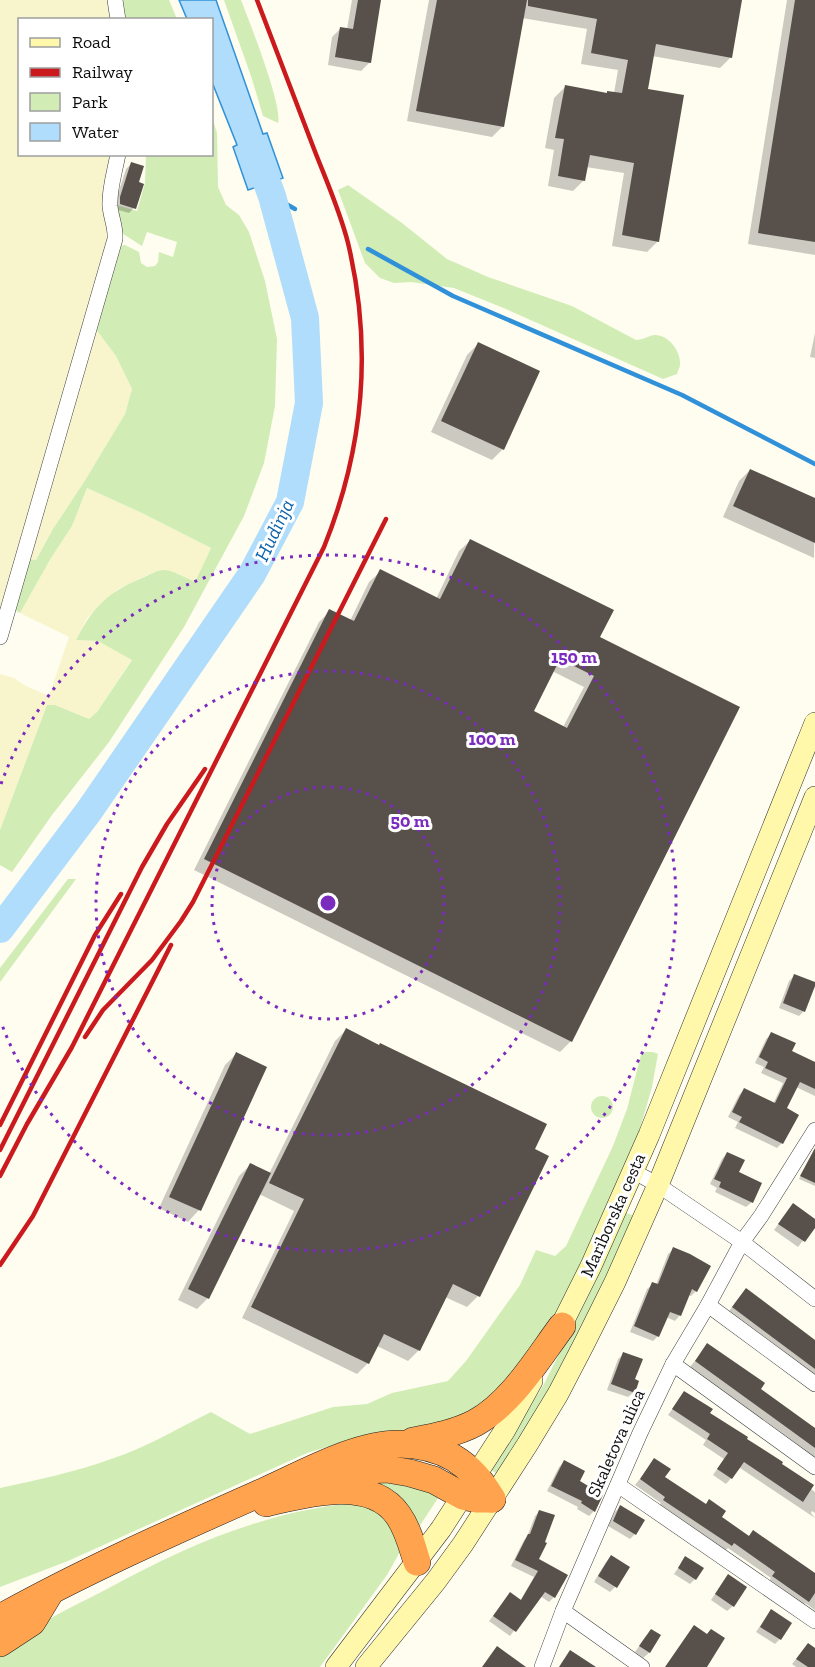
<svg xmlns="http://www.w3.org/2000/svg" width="815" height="1667" font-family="'Zilla Slab',serif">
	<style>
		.farmland { fill: #f8f5cd }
		.green { fill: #d1edb5 }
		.water { fill: #afddfb; stroke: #3091d9; stroke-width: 1.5 }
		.shadow { fill: #0003; fill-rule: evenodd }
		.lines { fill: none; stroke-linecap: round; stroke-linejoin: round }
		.stream { stroke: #3091d9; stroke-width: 4.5 }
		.river { stroke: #afddfb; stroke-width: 28 }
		.building { fill: #58504a; fill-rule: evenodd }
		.minor-casing { stroke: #414141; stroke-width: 16 }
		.secondary-casing { stroke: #303030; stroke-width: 22 }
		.motorway-casing { stroke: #1f1f1f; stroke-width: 28 }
		.minor { stroke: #fff; stroke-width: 15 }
		.secondary { stroke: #fff8ab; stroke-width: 21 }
		.motorway { stroke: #ffa34e; stroke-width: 27 }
		.rail { stroke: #cb1a1e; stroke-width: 4.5 }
		.ring { fill: none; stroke: #7b2cbf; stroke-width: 3; stroke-dasharray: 3 6 }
		.labels { text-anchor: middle; stroke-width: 6; stroke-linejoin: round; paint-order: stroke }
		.street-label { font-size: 18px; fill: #0e0e0e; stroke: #fff }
		.water-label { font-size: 20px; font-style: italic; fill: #0c62ab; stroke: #fff }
		.centre { fill: #7b2cbf; stroke: #fff; stroke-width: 3 }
		.ring-label { font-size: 18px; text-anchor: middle; font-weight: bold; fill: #7b2cbf; stroke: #fff; stroke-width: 6; stroke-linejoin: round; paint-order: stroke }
	</style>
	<rect width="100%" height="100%" fill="#fffcf0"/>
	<g class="farmland">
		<path d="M0 0H110L114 19 20 20V154L110 155 103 186 104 206 109 238 0 619Z"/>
		<path d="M95 328 116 356 132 389 125 414 84 482 53 529 36 560 27 559Z"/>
		<path d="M87 488 142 513 211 548 195 582 165 570 154 572 118 589 87 618 76 640 98 641 132 659 97 712 89 719 55 705H47L0 830V674L14 678 24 685 49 696 69 637 20 613 51 558 72 526Z"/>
	</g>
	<g class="green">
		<path d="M119 0H169L177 19H122Z"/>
		<path d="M224 0H241C249 21 283 106 278 123L263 116 252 79Z"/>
		<path d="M212 117 217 133 218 187 226 205 239 215 249 232 265 281 277 339 275 406 264 463 244 516 184 627 109 742 52 815 12 872 0 865V830L47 705H55L89 719 97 712 132 660 98 641 76 640C93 607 108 592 142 578 149 575 158 569 165 570 172 570 188 579 195 582L211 548 142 513 87 488 72 526 51 558 20 613 13 609 27 559 36 560 53 529 84 482 125 414 132 389 116 356 95 328 118 246 125 245 139 252 141 263 147 267 155 266 158 262 159 252 173 257 177 242 147 232 142 246 120 232 113 204 137 211 145 183 146 155 212 154Z"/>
		<path d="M348 185 402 223 447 259 488 277 572 306 636 340C643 340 648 336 654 335 668 334 681 351 680 364 680 368 678 370 677 374L663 379 506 309 454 288 411 282 394 283 380 278 365 263 338 190Z"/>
		<path d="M68 879H76L0 982V968Z"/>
		<path d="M645 1052H653L658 1054 652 1087 639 1132 610 1203 558 1314 492 1408 448 1428 356 1438 307 1453 68 1561 0 1587V1488C37 1480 75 1472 111 1459 146 1448 178 1428 211 1412L250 1434 333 1407 367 1404 392 1393 448 1381 466 1361 520 1285 536 1250 555 1256 566 1246 613 1146 627 1109 641 1055Z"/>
		<circle cx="602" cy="1107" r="11"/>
		<path d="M626 1213 635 1216 577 1339 550 1388 504 1465 495 1473 491 1469 544 1384 598 1276Z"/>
		<path d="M380 1479 430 1491 438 1498 415 1533 368 1489Z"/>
		<path d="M352 1503 361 1504 391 1520 401 1550 387 1575 320 1667H0V1652C13 1643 25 1634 38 1626 60 1612 84 1601 107 1589 186 1546 261 1513 352 1503Z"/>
	</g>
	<path class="water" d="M179 0H216L263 134 267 133 283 178 248 190 233 147 237 145 212 82V20L187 19Z"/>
	<g class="shadow">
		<path d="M352 0H380L370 62 361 71 328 65 332 37 341 28 347 29Z"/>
		<path d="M429 0H741L731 57 720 68 652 56 646 90 658 241 647 252 612 246 624 173 586 167 584 180 573 191 548 186 554 150 545 148 554 98 565 87 606 94 608 92 614 93 618 70 581 64 587 29 522 18 503 126 492 137 407 121Z"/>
		<path d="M787 0H815V255L748 244Z"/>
		<path d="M131 164 137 183 134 208 129 213 115 209V203L126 169Z"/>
		<path d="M815 333V358L810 357Z"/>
		<path d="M478 344 503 449 492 460 431 432 467 355Z"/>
		<path d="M750 470 815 499 814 558 723 517 739 481Z"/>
		<path d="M471 540 598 638 571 1041 560 1052 194 870 319 622 330 611 350 621 369 582 381 571 436 599 459 551ZM552 671 584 687 563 727 532 711Z"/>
		<path d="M794 976 804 1011 799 1016 779 1008 789 981Z"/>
		<path d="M346 1030 533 1150 547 1157 478 1296 467 1307 445 1297 419 1350 408 1361 377 1346 368 1363 357 1374 242 1318 294 1211 259 1194 208 1298 197 1309 178 1300 239 1176 250 1165 269 1174 335 1041Z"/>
		<path d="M771 1034 790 1052 815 1063V1096L796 1087 785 1109 782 1143 777 1148 735 1128 738 1122 728 1117 739 1095 744 1090 773 1104 783 1083 761 1073 764 1067 755 1063 766 1039Z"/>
		<path d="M236 1054 265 1067 199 1210 188 1222 159 1208 225 1065Z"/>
		<path d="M814 1150H815V1186L799 1179Z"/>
		<path d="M727 1153 752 1202 746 1207 715 1192 717 1188 710 1184 722 1159Z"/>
		<path d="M788 1211 815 1221V1225L798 1247 774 1230Z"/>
		<path d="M674 1249 696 1291 691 1296 688 1295 680 1315 675 1321 666 1317 658 1336 653 1341 630 1332 647 1289 653 1284 656 1285 668 1254Z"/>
		<path d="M740 1296 815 1342V1379L727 1314Z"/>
		<path d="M708 1345 759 1389 811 1427 812 1426 815 1428V1458L689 1368Z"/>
		<path d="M624 1354 633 1380 634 1392 628 1397 607 1390 618 1359Z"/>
		<path d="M684 1393 708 1414 780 1465 815 1492V1513L812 1511 811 1513 815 1518 740 1468 726 1484 713 1475 724 1459 703 1445 706 1440 668 1415Z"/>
		<path d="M655 1460 663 1478 748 1537 753 1532 815 1575V1610L805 1603 802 1606 768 1582 771 1578 728 1548 725 1551 658 1506 661 1503 635 1485Z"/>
		<path d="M564 1462 578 1481 594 1511 589 1516 577 1509 578 1507 547 1491 559 1467Z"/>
		<path d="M620 1507 635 1534 630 1539 608 1526 615 1512Z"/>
		<path d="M540 1511 538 1559 554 1597 549 1602 540 1596 510 1636 489 1621 510 1594 520 1601 534 1577 511 1566 524 1540 527 1537 535 1516Z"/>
		<path d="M611 1557 615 1587 610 1592 594 1582 606 1562Z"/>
		<path d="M685 1558 695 1579 690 1584 674 1574Z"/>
		<path d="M723 1582 733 1606 727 1611 711 1600Z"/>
		<path d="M771 1611 780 1639 775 1644 756 1632 766 1617Z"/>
		<path d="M646 1636H659L649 1653 643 1658 635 1652Z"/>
		<path d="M808 1644 815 1650V1667H796L792 1664Z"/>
	</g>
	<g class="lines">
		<g class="stream">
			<path d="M272 196 295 209"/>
			<path d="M368 249 453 296 682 395 815 464"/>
		</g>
		<path class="river" d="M0 929 89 811 252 574 290 502 309 403 305 318 272 196 253 146"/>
	</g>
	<g class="building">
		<path d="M358 0H381L371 63 335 57 340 27 353 29Z"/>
		<path d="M437 0H527L504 127 416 111Z"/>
		<path d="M528 0H742L732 58 656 44 648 89 684 95 659 242 622 235 634 163 590 155 585 181 558 176 564 139 555 138 565 85 607 93V91L622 93 628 60 591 53 597 19 528 6Z"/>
		<path d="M795 0H815V242L758 233Z"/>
		<path d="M131 162 144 166 139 182 144 184 136 209 120 204V197Z"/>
		<path d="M478 342 540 371 504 450 441 421Z"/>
		<path d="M750 469 815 498V543L733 506Z"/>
		<path d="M470 539 614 610 600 637 740 707 572 1042 204 859 329 609 354 621 380 569 440 599ZM560 659 594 676 567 728 534 711Z"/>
		<path d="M794 974 815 982V986L805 1012 783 1003Z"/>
		<path d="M346 1028 379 1045 380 1043 547 1124 535 1149 549 1156 480 1297 453 1284 420 1351 384 1334 369 1364 251 1307 304 1199 269 1183Z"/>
		<path d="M771 1032 796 1043 792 1051 815 1062V1089L800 1082 787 1108 799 1115 783 1144 739 1122 742 1117 732 1112 744 1088 775 1103 787 1078 765 1068 768 1062 759 1057Z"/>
		<path d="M236 1052 267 1067 201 1211 169 1197Z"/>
		<path d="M815 1148V1183L800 1176Z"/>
		<path d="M727 1152 745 1160 739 1172 762 1183 753 1203 719 1187 721 1182 714 1179Z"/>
		<path d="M250 1163 271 1173 209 1299 188 1289Z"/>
		<path d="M793 1203 815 1219V1228L805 1242 778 1224Z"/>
		<path d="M673 1247 690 1254 711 1266 697 1292 692 1289 681 1316 670 1312 659 1337 634 1326 652 1282 658 1284Z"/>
		<path d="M746 1288 815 1340V1369L732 1307Z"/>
		<path d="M707 1343 765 1383 761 1389 815 1428V1448L695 1361Z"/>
		<path d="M623 1352 643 1359 635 1379 639 1381 635 1393 611 1384Z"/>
		<path d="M684 1391 713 1409 710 1413 748 1437 747 1439 783 1462 782 1464 814 1485 803 1502 744 1462 732 1479 717 1469 728 1453 707 1439 710 1434 672 1409Z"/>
		<path d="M654 1458 671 1469 665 1477 706 1504 709 1499 726 1511 722 1517 749 1536 753 1530 815 1573V1593L809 1602 772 1576 775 1572 734 1543 732 1546 663 1500 665 1497 640 1479Z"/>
		<path d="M564 1460 585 1471 580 1481 603 1495 595 1512 581 1503 582 1501 551 1486Z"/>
		<path d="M620 1505 645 1520 636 1535 613 1521Z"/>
		<path d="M539 1510 555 1515 545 1542 547 1543 539 1559 568 1575 555 1598 545 1592 516 1632 493 1616 510 1592 521 1600 538 1571 515 1560 528 1534H530Z"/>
		<path d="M611 1555 630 1567 617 1588 598 1576Z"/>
		<path d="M685 1556 704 1568 696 1580 678 1568Z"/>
		<path d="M728 1574 747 1587 734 1607 715 1594Z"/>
		<path d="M771 1609 792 1623 781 1640 760 1627Z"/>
		<path d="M694 1625 707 1634 711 1629 725 1638 707 1667H665Z"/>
		<path d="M651 1629 661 1635 650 1653 639 1646Z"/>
		<path d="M808 1643 815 1648V1667H808L796 1659Z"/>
		<path d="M497 1646 526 1667H482Z"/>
		<path d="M570 1650 596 1667H559Z"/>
	</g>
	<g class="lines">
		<defs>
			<g id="minor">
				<path d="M115 0 118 20"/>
				<path d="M0 637 115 239C116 227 111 218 110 206 109 189 115 171 118 154"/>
				<path d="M633 1171 658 1185 742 1242 815 1299"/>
				<path d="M708 1305 815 1384"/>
				<path d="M673 1364 815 1467"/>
				<path d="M618 1485 815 1621"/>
				<path d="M563 1611 642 1667"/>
				<path d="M542 1667 563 1611 640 1433 673 1364 708 1305 742 1242 761 1216 815 1130"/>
			</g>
			<g id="secondary">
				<path d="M554 1340 591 1266 649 1135 815 723"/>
				<path d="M336 1667 441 1529 505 1430 532 1381"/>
				<path d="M366 1667 436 1581 463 1544 527 1445 558 1394 584 1344 615 1282 658 1185 815 797"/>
			</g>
			<g id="motorway">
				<path d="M413 1441C434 1437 456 1433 475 1423 512 1403 538 1358 562 1326"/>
				<path d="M323 1472 387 1469 410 1473 434 1480 463 1496 477 1499H492"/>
				<path d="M266 1503C305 1494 370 1475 398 1515 408 1529 412 1546 417 1562"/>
				<path d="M0 1618C86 1570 177 1530 267 1490 305 1473 358 1443 400 1444 442 1445 471 1462 492 1499"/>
				<path d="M0 1643 32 1622 49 1594"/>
			</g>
		</defs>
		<use href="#minor" class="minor-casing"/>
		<use href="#secondary" class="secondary-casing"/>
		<use href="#motorway" class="motorway-casing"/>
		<use href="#minor" class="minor"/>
		<use href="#secondary" class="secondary"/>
		<use href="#motorway" class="motorway"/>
		<g class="rail">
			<path d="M85 1037 103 1010 152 960 181 921 193 902 386 519"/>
			<path d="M0 1125 95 935 121 894"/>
			<path d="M0 1150 142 867 167 824 205 769"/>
			<path d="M0 1176 27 1124 72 1047 324 547C364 448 373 348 348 243 340 211 326 180 314 149 295 99 276 50 257 0"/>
			<path d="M0 1265 33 1216 171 945"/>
		</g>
	</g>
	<g class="ring">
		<circle cx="328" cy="903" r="116"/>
		<circle cx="328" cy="903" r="232"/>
		<path d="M1 784A348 348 0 1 1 1 1022"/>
	</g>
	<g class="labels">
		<g class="street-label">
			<text transform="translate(613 1215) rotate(-66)" y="6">Mariborska cesta</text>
			<text transform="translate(616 1443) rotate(-66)" y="6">Skaletova ulica</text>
		</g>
		<g class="water-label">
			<text transform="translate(274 530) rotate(-65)" y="7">Hudinja</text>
		</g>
	</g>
	<circle cx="328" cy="903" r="9" class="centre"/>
	<g class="ring-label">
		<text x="574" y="663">150 m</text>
		<text x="492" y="745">100 m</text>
		<text x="410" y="827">50 m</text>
	</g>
	<rect x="18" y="18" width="195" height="138" fill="#ffffff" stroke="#9f9f9f" stroke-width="1.5"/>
	<rect x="30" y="38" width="30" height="9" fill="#fff8ab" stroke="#9f9f9f" stroke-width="1.5"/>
	<text x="72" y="48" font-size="18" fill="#0e0e0e">Road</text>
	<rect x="30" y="68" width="30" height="9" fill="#cb1a1e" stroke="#9f9f9f" stroke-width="1.5"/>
	<text x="72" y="78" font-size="18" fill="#0e0e0e">Railway</text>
	<rect x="30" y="93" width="30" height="18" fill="#d1edb5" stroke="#9f9f9f" stroke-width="1.5"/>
	<text x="72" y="108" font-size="18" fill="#0e0e0e">Park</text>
	<rect x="30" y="123" width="30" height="18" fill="#afddfb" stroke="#9f9f9f" stroke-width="1.5"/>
	<text x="72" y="138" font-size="18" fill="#0e0e0e">Water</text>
</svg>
